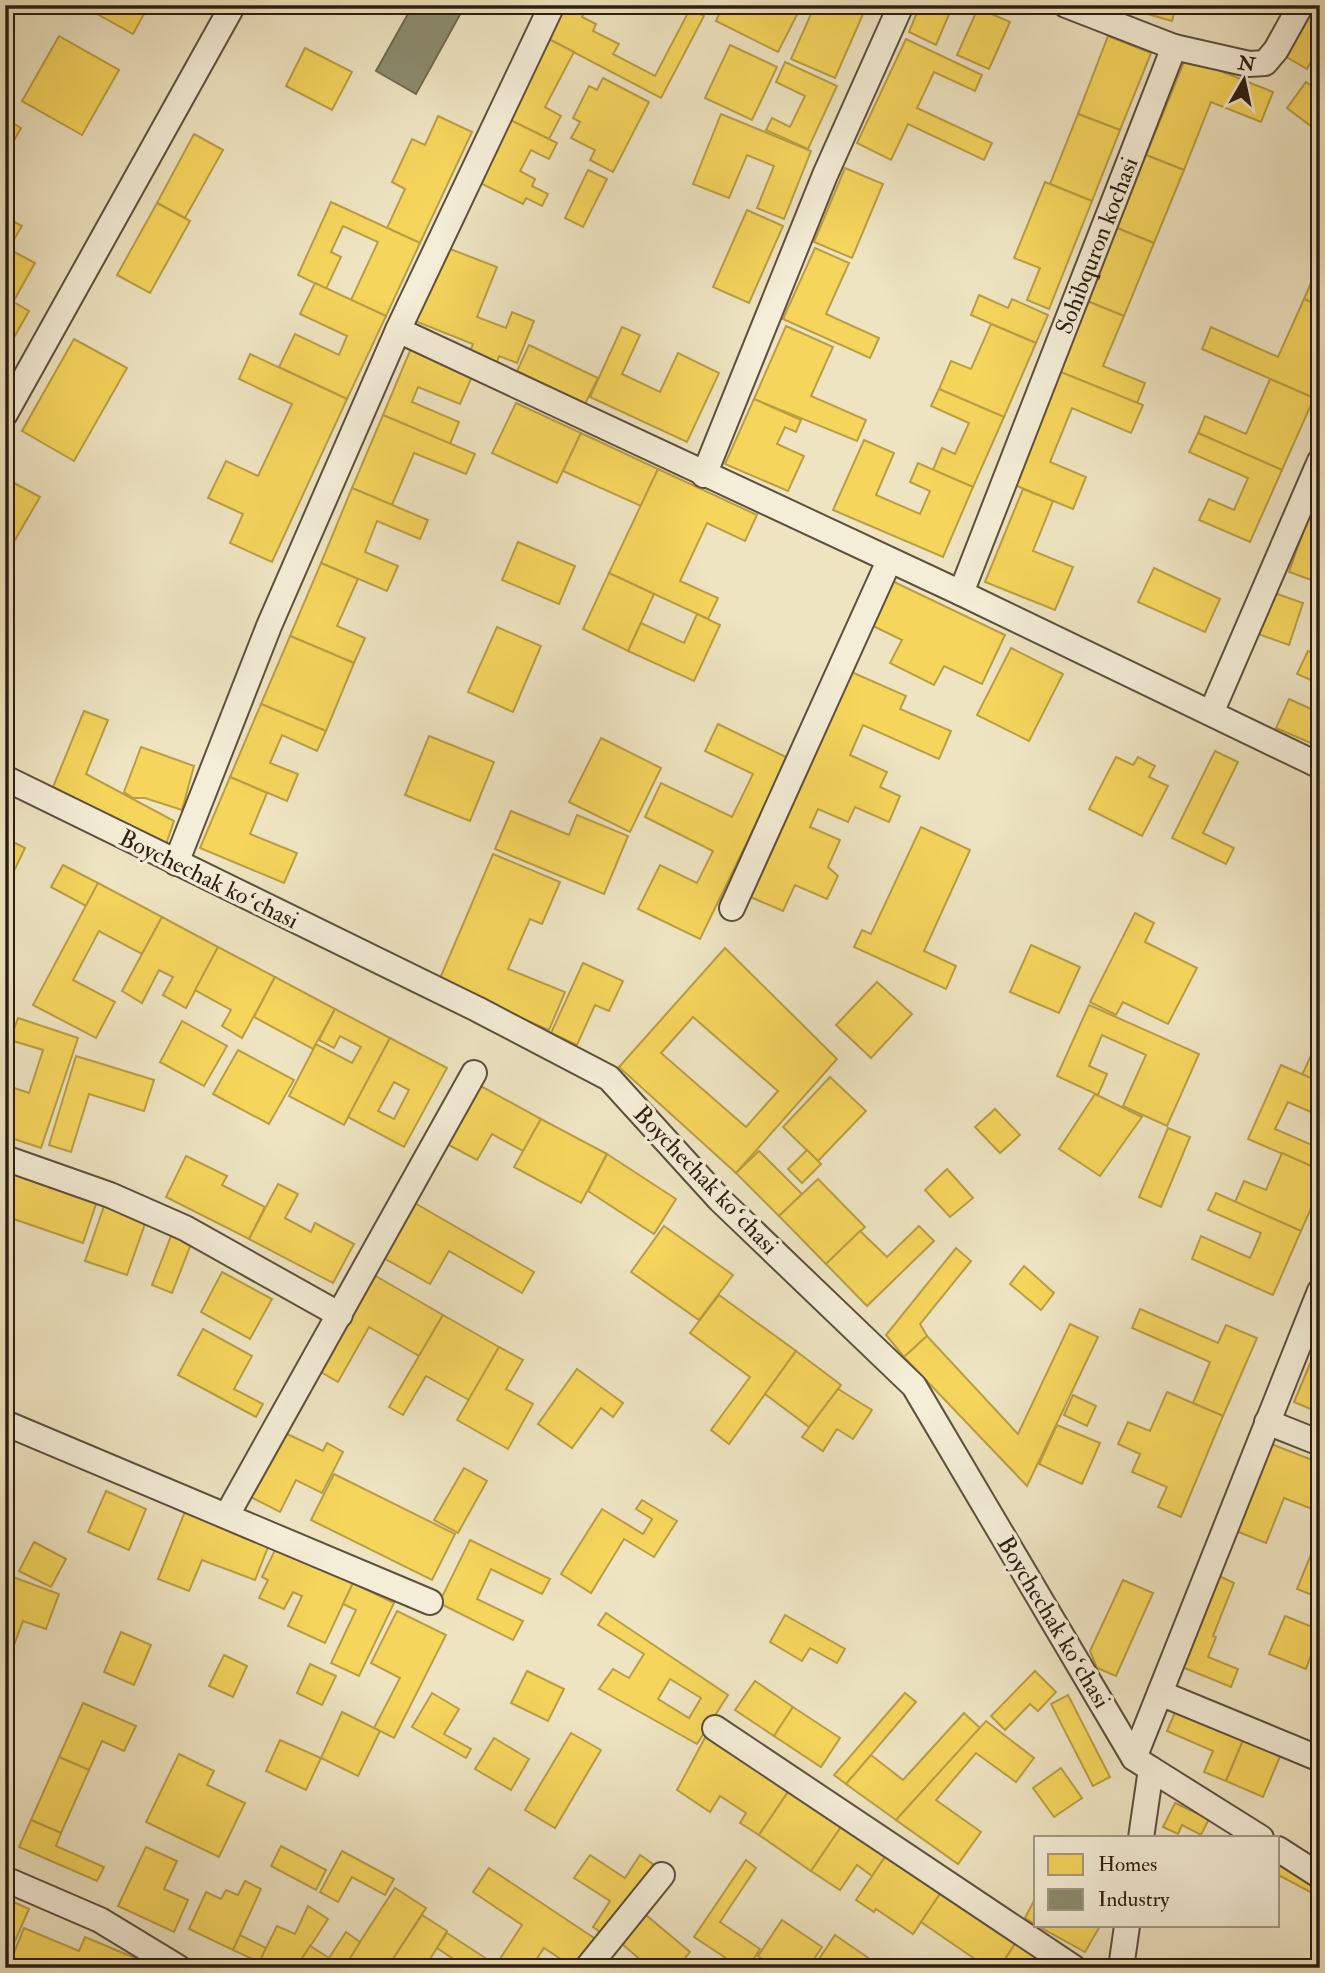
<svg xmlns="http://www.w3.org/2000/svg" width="1325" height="1973" font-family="'IM FELL Double Pica',serif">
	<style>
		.homes { fill: #f6d55c; stroke: #ba9e45; stroke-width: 2; fill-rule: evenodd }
		.industry { fill: #8c8c6e; stroke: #706b52; stroke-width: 2 }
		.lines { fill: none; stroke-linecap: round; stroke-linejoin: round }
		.minor-casing { stroke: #5d503c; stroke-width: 28 }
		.minor { stroke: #f4edd7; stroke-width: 24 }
		.labels { text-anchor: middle; stroke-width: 7; stroke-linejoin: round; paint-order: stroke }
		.street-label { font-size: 24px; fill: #2d1e10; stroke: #f4edd7 }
	</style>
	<rect width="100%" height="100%" fill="#eee4c1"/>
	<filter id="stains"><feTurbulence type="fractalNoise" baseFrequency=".00286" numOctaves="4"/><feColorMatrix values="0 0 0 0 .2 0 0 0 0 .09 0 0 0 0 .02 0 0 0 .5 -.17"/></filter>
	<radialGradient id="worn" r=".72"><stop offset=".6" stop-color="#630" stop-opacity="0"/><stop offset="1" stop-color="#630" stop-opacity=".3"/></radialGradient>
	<g class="homes">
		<path d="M81 5H149L133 34Z"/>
		<path d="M556 5H589L582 17 596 24 593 31 619 44 613 54 655 76 690 9 704 16 661 98 541 35Z"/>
		<path d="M723 5H802L778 52 716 21Z"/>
		<path d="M815 5H867L835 78 791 59Z"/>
		<path d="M920 5H953L936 45 909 32Z"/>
		<path d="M1116 5H1176L1172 21Z"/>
		<path d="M1311 5H1320V46L1307 69 1283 55Z"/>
		<path d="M978 8 1010 22 989 69 957 55Z"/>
		<path d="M541 35 574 52 545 107 561 116 549 139 502 116Z"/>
		<path d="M59 36 119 70 82 135 22 101Z"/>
		<path d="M1108 36 1151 53 1120 130 1078 114Z"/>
		<path d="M906 39 982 75 975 91 934 72 917 108 992 143 984 160 908 124 891 160 857 143Z"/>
		<path d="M730 45 777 67 752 120 705 98Z"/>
		<path d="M305 48 352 72 332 110 286 86Z"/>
		<path d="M1186 57 1273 92 1261 122 1211 102 1184 170 1146 155Z"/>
		<path d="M785 62 837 86 808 149 766 130 772 118 790 127 805 96 776 82Z"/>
		<path d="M603 78 649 102 613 172 590 160 595 150 571 138 580 122 573 118 589 86 597 90Z"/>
		<path d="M1306 82 1320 92V124L1316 130 1287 108Z"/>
		<path d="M721 114 811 151 784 219 757 208 774 166 747 155 729 198 693 184Z"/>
		<path d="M1078 114 1120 130 1092 201 1050 184Z"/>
		<path d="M438 116 472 132 420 243 387 228 405 189 392 182 412 139 425 145Z"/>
		<path d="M502 116 557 143 549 159 531 150 520 171 535 179 532 186 548 194 542 206 526 198 523 204 472 179Z"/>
		<path d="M5 118 21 128 12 144 5 140Z"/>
		<path d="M194 134 223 150 185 218 157 203Z"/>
		<path d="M1146 155 1184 170 1154 243 1117 228Z"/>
		<path d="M845 168 883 184 852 258 814 242Z"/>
		<path d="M588 170 607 179 583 227 565 218Z"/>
		<path d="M1045 182 1092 201 1049 309 1027 300 1040 268 1014 258Z"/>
		<path d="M331 202 420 243 386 316 351 300 378 242 343 226 331 252 341 257 326 289 298 275Z"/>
		<path d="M157 203 190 221 150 293 117 275Z"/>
		<path d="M747 210 783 226 749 303 713 287Z"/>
		<path d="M5 217 22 226 10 246 5 243Z"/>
		<path d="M1117 228 1154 243 1124 316 1087 301Z"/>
		<path d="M5 247 35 263 13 302 5 297Z"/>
		<path d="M445 247 497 267 477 317 506 328 512 312 534 321 517 363 499 356 496 365 469 354 473 344 415 321Z"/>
		<path d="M815 248 849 263 826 314 879 338 870 358 783 319Z"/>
		<path d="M1320 262V306L1304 299Z"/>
		<path d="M315 283 386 316 347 399 279 367 295 334 339 355 347 336 300 314Z"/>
		<path d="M979 295 1008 308 1012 299 1048 315 1036 343 971 315Z"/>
		<path d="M5 297 29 311 5 353Z"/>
		<path d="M1304 299 1320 306V385L1314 398 1202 349 1211 327 1278 357Z"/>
		<path d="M1087 301 1124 316 1103 366 1145 383 1137 403 1058 371Z"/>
		<path d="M991 324 1036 343 1004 417 939 389 951 361 971 369Z"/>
		<path d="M786 326 833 347 811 396 866 420 857 441 754 399Z"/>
		<path d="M622 327 640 335 622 374 660 392 678 353 719 373 687 442 590 397Z"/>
		<path d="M74 339 127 368 74 461 22 431Z"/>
		<path d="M529 345 598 378 585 404 517 371Z"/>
		<path d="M412 346 474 372 460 404 418 387 412 402 459 422 450 444 383 415Z"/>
		<path d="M250 354 347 399 272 562 230 543 243 514 208 498 226 461 258 476 292 404 239 379Z"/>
		<path d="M1058 371 1143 405 1131 433 1072 408 1050 462 1086 477 1073 509 1012 484Z"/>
		<path d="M1270 379 1314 398 1282 470 1198 433 1205 416 1246 434Z"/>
		<path d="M939 389 1004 417 973 487 933 470 942 448 955 454 969 423 931 406Z"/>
		<path d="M754 399 801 420 796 432 785 427 777 444 804 456 788 491 725 464Z"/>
		<path d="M516 403 581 433 557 483 492 453Z"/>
		<path d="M383 415 475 454 466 474 414 453 392 505 352 488Z"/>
		<path d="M581 433 658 469 641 506 563 471Z"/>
		<path d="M1198 433 1282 470 1250 542 1199 520 1209 499 1234 510 1248 478 1189 452Z"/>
		<path d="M864 440 894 453 876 495 920 514 930 491 910 482 918 463 973 487 943 557 833 510Z"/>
		<path d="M658 469 757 515 745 541 707 523 680 581 718 598 708 619 609 573Z"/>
		<path d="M5 478 40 497 5 557Z"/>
		<path d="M352 488 428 520 420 539 377 521 365 552 398 566 387 591 321 563Z"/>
		<path d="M1023 489 1053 501 1033 551 1073 567 1055 610 985 582Z"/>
		<path d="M1312 507 1320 509V583L1289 572Z"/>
		<path d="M518 542 575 566 559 604 502 580Z"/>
		<path d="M321 563 358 579 337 626 365 638 354 663 290 636Z"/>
		<path d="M1154 568 1220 599 1205 632 1138 602Z"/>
		<path d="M609 573 654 594 628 651 583 629Z"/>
		<path d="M890 580 1005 635 982 684 944 666 934 685 890 663 902 640 869 624Z"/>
		<path d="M1269 591 1303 603 1289 645 1255 633Z"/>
		<path d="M697 614 720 625 694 681 628 651 641 623 684 643Z"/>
		<path d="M497 627 541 646 513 712 468 692Z"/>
		<path d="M290 636 354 663 326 731 261 704Z"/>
		<path d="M1011 648 1063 674 1029 741 977 715Z"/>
		<path d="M1308 651 1320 656V684L1297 674Z"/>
		<path d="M847 670 906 696 900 709 951 731 939 759 863 725 850 755 887 772 880 787 900 796 889 822 855 807 848 822 818 809 810 827 840 840 828 867 838 876 827 899 795 885 783 911 748 896Z"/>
		<path d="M1289 699 1320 713V747L1276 728Z"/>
		<path d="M261 704 326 731 317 751 282 735 270 763 298 774 287 801 230 777Z"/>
		<path d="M84 711 108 720 86 774 174 821 166 844 53 787Z"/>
		<path d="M718 724 788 758 700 939 638 909 660 865 697 883 713 851 645 817 661 783 732 817 753 774 705 751Z"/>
		<path d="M429 736 494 762 470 821 405 795Z"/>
		<path d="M601 738 661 768 630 832 569 802Z"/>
		<path d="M141 747 194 766 182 810 145 798H133L124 792Z"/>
		<path d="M1215 751 1238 762 1203 833 1234 848 1226 864 1172 838Z"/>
		<path d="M1116 757 1133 765 1138 757 1155 766 1149 777 1168 786 1142 836 1089 809Z"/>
		<path d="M230 777 267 793 250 834 297 853 284 883 200 848Z"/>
		<path d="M511 811 569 835 577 815 628 836 604 894 495 849Z"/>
		<path d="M921 827 970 850 924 951 956 966 946 989 854 947 862 930 871 934Z"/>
		<path d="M5 838 25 848 15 869 5 864Z"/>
		<path d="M493 854 560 882 542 924 530 919 508 969 565 992 549 1030 438 983Z"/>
		<path d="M63 865 98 883 86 906 51 887Z"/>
		<path d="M98 883 162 917 142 954 99 931 73 980 115 1002 96 1038 33 1005Z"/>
		<path d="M1135 913 1154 923 1145 942 1197 968 1168 1024 1123 1002 1116 1015 1090 1002Z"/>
		<path d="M162 917 218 947 186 1008 163 995 173 977 159 970 142 1003 122 991Z"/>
		<path d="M1031 945 1080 967 1059 1013 1010 992Z"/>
		<path d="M218 947 275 977 242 1038 222 1026 231 1010 195 990Z"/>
		<path d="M725 948 837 1059 736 1173 619 1067ZM693 1017 778 1091 746 1127 661 1053Z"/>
		<path d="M583 963 623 981 609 1011 595 1005 577 1045 551 1033Z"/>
		<path d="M275 977 335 1009 313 1049 254 1017Z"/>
		<path d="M877 982 912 1014 871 1058 836 1025Z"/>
		<path d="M1089 1005 1199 1054 1167 1126 1123 1106 1146 1055 1102 1035 1089 1066 1107 1074 1098 1095 1057 1076Z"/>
		<path d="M335 1009 390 1038 344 1125 289 1096 316 1044 352 1063 361 1047 340 1036 334 1048 319 1040Z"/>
		<path d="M18 1018 78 1038 41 1148 5 1136V1085L29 1093 43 1050 10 1040Z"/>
		<path d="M182 1021 227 1046 204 1086 160 1062Z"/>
		<path d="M1320 1036V1082L1302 1075Z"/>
		<path d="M390 1038 447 1068 404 1147 348 1117ZM394 1082 409 1090 394 1119 378 1111Z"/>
		<path d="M238 1050 294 1080 269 1124 213 1094Z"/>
		<path d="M76 1056 154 1080 144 1111 89 1094 71 1152 49 1145Z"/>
		<path d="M1281 1065 1320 1082V1116L1288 1102 1275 1129 1314 1146 1320 1133V1170L1248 1139Z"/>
		<path d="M830 1077 866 1111 818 1161 783 1127Z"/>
		<path d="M477 1084 541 1119 523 1151 492 1134 477 1160 445 1143Z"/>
		<path d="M1095 1094 1142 1117 1100 1176 1059 1149Z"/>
		<path d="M995 1109 1020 1135 1000 1153 975 1127Z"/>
		<path d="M541 1119 607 1154 581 1203 514 1167Z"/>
		<path d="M1168 1128 1190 1137 1161 1207 1139 1197Z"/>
		<path d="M807 1150 821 1164 802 1183 788 1169Z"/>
		<path d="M759 1151 802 1194 779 1216 736 1173Z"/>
		<path d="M1282 1153 1320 1170V1188L1301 1231 1235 1202 1244 1181 1266 1190Z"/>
		<path d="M607 1154 676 1199 654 1234 588 1191Z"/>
		<path d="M186 1156 227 1176 222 1185 265 1207 249 1239 166 1197Z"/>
		<path d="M5 1169 97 1201 83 1243 5 1216Z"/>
		<path d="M947 1169 973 1198 950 1217 925 1190Z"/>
		<path d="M818 1179 865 1227 826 1264 779 1216Z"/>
		<path d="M278 1184 298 1194 285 1218 311 1232 315 1223 354 1244 333 1283 249 1239Z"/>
		<path d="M1216 1193 1301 1231 1273 1295 1192 1259 1201 1236 1250 1258 1261 1233 1208 1210Z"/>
		<path d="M413 1202 534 1272 522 1293 449 1251 430 1284 382 1257Z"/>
		<path d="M104 1206 146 1221 127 1275 85 1261Z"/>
		<path d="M664 1226 733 1275 699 1320 631 1272Z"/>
		<path d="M919 1226 934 1241 867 1306 826 1264 860 1231 887 1257Z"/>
		<path d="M171 1236 191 1244 172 1293 152 1285Z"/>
		<path d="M956 1248 971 1261 920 1324 927 1336 904 1357 886 1335Z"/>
		<path d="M1024 1266 1054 1293 1041 1310 1010 1284Z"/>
		<path d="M222 1272 272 1299 250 1339 201 1312Z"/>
		<path d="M374 1275 443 1315 419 1356 369 1327 338 1382 319 1371Z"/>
		<path d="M719 1295 796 1351 729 1444 711 1430 750 1377 690 1333Z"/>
		<path d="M1140 1309 1218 1343 1226 1325 1257 1338 1223 1416 1193 1403 1210 1362 1132 1328Z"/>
		<path d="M443 1315 499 1347 469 1400 426 1376 403 1415 389 1407Z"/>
		<path d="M1070 1324 1098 1337 1027 1486 904 1357 927 1336 1018 1434Z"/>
		<path d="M203 1329 252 1356 234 1389 263 1404 256 1417 178 1375Z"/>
		<path d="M1320 1340V1413L1294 1402Z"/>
		<path d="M499 1347 523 1360 506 1389 533 1404 508 1449 457 1420Z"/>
		<path d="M796 1351 841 1385 809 1427 765 1394Z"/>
		<path d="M577 1369 623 1403 613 1417 601 1408 572 1448 538 1424Z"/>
		<path d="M838 1389 872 1410 853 1439 837 1429 823 1451 802 1437Z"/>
		<path d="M1167 1392 1223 1416 1181 1517 1158 1507 1167 1487 1132 1472 1140 1454 1118 1444 1128 1422 1150 1431Z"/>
		<path d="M1073 1395 1096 1406 1087 1426 1064 1415Z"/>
		<path d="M1057 1425 1100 1443 1082 1484 1039 1464Z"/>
		<path d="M283 1432 323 1451 327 1443 343 1452 322 1493 296 1480 280 1512 251 1497Z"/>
		<path d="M1271 1444 1320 1463V1512L1284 1498 1266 1543 1236 1531Z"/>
		<path d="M464 1468 487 1481 458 1533 434 1520Z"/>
		<path d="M334 1474 455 1534 432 1580 311 1520Z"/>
		<path d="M106 1491 146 1509 129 1550 88 1532Z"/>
		<path d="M642 1500 677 1521 654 1557 624 1539 591 1593 561 1574 602 1509 643 1534 652 1519 636 1509Z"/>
		<path d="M186 1509 270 1542 255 1580 202 1560 189 1591 158 1579Z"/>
		<path d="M1320 1532V1598L1297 1589Z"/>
		<path d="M470 1540 550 1579 542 1594 491 1569 477 1599 523 1621 513 1640 439 1603Z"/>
		<path d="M34 1542 66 1559 51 1587 19 1571Z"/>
		<path d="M276 1548 353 1583 325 1643 288 1626 302 1596 293 1592 284 1609 259 1598 268 1580 262 1577Z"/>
		<path d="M1219 1576 1234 1583 1213 1636 1216 1637 1208 1657 1238 1669 1231 1687 1182 1667Z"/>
		<path d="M13 1577 59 1594 46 1629 23 1621 7 1664 5 1598Z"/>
		<path d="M1123 1580 1153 1593 1116 1676 1097 1668 1090 1651Z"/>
		<path d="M353 1583 394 1603 359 1676 331 1663 356 1610 343 1604Z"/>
		<path d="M397 1611 446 1635 394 1738 374 1728 400 1678 371 1663Z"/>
		<path d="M606 1613 728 1695 697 1744 599 1689 613 1669 629 1678 644 1654 598 1625ZM670 1679 701 1698 689 1718 658 1699Z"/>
		<path d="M785 1615 845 1649 837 1663 810 1648 802 1661 770 1642Z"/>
		<path d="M1285 1616 1320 1630 1306 1669 1269 1654Z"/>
		<path d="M121 1632 151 1645 134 1685 104 1672Z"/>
		<path d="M224 1655 247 1666 233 1697 209 1686Z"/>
		<path d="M310 1664 336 1676 322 1705 297 1693Z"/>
		<path d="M527 1671 564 1689 548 1721 511 1703Z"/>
		<path d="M1035 1671 1056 1692 1038 1711 1030 1704 1005 1730 991 1716Z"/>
		<path d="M755 1681 793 1707 774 1736 735 1710Z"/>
		<path d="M432 1693 459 1709 444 1734 471 1749 466 1758 412 1727Z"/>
		<path d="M905 1693 916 1702 846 1784 834 1775Z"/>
		<path d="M1068 1695 1110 1777 1093 1786 1051 1704Z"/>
		<path d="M83 1703 136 1726 124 1751 102 1741 89 1770 59 1757Z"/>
		<path d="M793 1707 840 1738 821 1767 774 1736Z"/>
		<path d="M1176 1710 1244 1738 1226 1781 1204 1772 1213 1751 1167 1731Z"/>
		<path d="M342 1712 380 1731 358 1776 321 1758Z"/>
		<path d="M964 1713 980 1728 896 1820 846 1784 871 1755 903 1780Z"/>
		<path d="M986 1721 1034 1758 1016 1782 976 1753 936 1800 981 1832 958 1864 896 1820Z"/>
		<path d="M571 1733 601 1750 555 1828 525 1810Z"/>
		<path d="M707 1734 790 1789 759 1835 740 1823 746 1813 720 1796 710 1812 677 1790Z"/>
		<path d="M494 1738 529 1759 511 1790 475 1769Z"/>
		<path d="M1244 1738 1281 1754 1263 1797 1226 1781Z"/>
		<path d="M280 1740 321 1758 306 1790 266 1771Z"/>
		<path d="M179 1754 214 1771 207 1785 245 1803 219 1857 146 1822Z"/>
		<path d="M59 1757 89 1770 61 1833 31 1820Z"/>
		<path d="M1061 1768 1082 1798 1054 1817 1033 1788Z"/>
		<path d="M790 1789 843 1824 811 1871 759 1835Z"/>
		<path d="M1175 1803 1209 1819 1201 1835 1182 1825 1178 1834 1163 1827Z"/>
		<path d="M31 1820 61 1833 56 1846 104 1867 97 1881 19 1847Z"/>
		<path d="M843 1824 887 1854 872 1876 857 1865 840 1890 811 1871Z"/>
		<path d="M281 1846 326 1870 316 1890 271 1866Z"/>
		<path d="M146 1847 177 1861 164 1889 188 1900 174 1932 118 1906Z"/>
		<path d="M342 1851 394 1879 385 1895 352 1877 338 1902 320 1892Z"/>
		<path d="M887 1854 942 1891 913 1934 876 1909 874 1912 856 1900Z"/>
		<path d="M590 1855 625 1878 640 1855 657 1867 609 1938 593 1927 610 1901 574 1878Z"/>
		<path d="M1278 1856 1320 1885 1314 1894 1278 1875Z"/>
		<path d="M746 1860 756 1868 720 1922 760 1949 748 1968H741L694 1937Z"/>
		<path d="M489 1868 600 1942 582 1968H574L544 1948 534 1963 541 1968H500L496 1965 522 1925 473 1892Z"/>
		<path d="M245 1881 261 1889 233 1950 189 1929 206 1892 221 1899 226 1890 238 1895Z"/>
		<path d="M395 1888 426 1908 387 1968H343Z"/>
		<path d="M942 1891 1017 1941 999 1968H988L921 1922Z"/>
		<path d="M1036 1897V1925L1025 1918Z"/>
		<path d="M5 1898 29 1909 8 1957 5 1955Z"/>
		<path d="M308 1906 328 1919 296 1968H271L259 1962 277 1926 295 1934Z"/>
		<path d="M422 1915 447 1931 437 1948 424 1968H387Z"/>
		<path d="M646 1915 690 1952 677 1968H650L622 1944Z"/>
		<path d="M782 1920 822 1947 808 1968H775L758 1956Z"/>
		<path d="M1038 1926H1100L1085 1952Z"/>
		<path d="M24 1928 79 1951 85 1937 159 1968H11L8 1967Z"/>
		<path d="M346 1932 360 1942 344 1968H296L310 1946 329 1958Z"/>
		<path d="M447 1933 496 1965 500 1968H467L437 1948Z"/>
		<path d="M240 1935 266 1948 259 1962 233 1950Z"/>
		<path d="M835 1935 880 1966 879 1968H820L815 1965Z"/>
		<path d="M1017 1941 1057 1968H999Z"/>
	</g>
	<path class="industry" d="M413 5H451L462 11 416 94 376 71Z"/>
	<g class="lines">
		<defs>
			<g id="minor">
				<path d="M1066 5 1174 47"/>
				<path d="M398 330 552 5"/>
				<path d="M5 414 233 5"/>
				<path d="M704 475 825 175 901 5"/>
				<path id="s1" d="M961 593 1174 47 1249 64 1265 63 1276 50 1301 5"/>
				<path d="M1211 713 1320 461"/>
				<path d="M5 778 477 1009 609 1078 720 1200 914 1386 1134 1758 1151 1769 1141 1838"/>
				<path d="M176 863 269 626 398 330 961 593 1320 766"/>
				<path d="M732 908 889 561"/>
				<path d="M5 1158 110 1195 185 1228 340 1315"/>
				<path d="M1267 1422 1320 1443"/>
				<path d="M5 1423 430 1602"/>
				<path d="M227 1515 474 1073"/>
				<path d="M1160 1693 1320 1759"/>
				<path d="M715 1728 1074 1968"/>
				<path d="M1134 1758 1320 1291"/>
				<path d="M1151 1769 1261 1838"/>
				<path d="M1278 1849 1320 1876"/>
				<path d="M5 1879 100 1920 179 1968"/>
				<path d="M587 1968 662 1875"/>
				<path d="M1121 1968 1127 1926"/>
			</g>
		</defs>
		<use href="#minor" class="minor-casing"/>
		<use href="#minor" class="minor"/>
	</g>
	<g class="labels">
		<g class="street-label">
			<text dy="8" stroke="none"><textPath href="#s1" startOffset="373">Sohibquron kochasi</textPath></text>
			<text transform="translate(209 879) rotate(26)" y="8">Boychechak koʻchasi</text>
			<text transform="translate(706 1180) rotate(46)" y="8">Boychechak koʻchasi</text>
			<text transform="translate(1054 1622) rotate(59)" y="8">Boychechak koʻchasi</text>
		</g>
	</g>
	<rect width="1325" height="1973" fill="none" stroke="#eee4c1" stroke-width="28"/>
	<rect x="7" y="7" width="1311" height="1959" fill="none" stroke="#2d1e10" stroke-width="3.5"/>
	<rect x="14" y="14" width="1297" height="1945" fill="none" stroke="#2d1e10" stroke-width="2"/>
	<rect x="1034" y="1836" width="245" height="91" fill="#f4edd7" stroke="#a49a87" stroke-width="2"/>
	<rect x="1048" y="1854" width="35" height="21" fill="#f6d55c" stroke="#a49a87" stroke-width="2"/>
	<text x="1098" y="1871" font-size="21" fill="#2d1e10">Homes</text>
	<rect x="1048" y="1889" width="35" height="21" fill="#8c8c6e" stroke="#a49a87" stroke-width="2"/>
	<text x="1098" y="1906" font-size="21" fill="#2d1e10">Industry</text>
	<g transform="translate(1244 80) rotate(9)" stroke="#f4edd7" stroke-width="5" paint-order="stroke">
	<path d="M0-5L12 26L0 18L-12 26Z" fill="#2d1e10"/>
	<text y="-10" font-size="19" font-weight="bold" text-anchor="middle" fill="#2d1e10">N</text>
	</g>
	<rect width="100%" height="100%" filter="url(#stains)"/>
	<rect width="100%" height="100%" fill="url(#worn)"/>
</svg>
